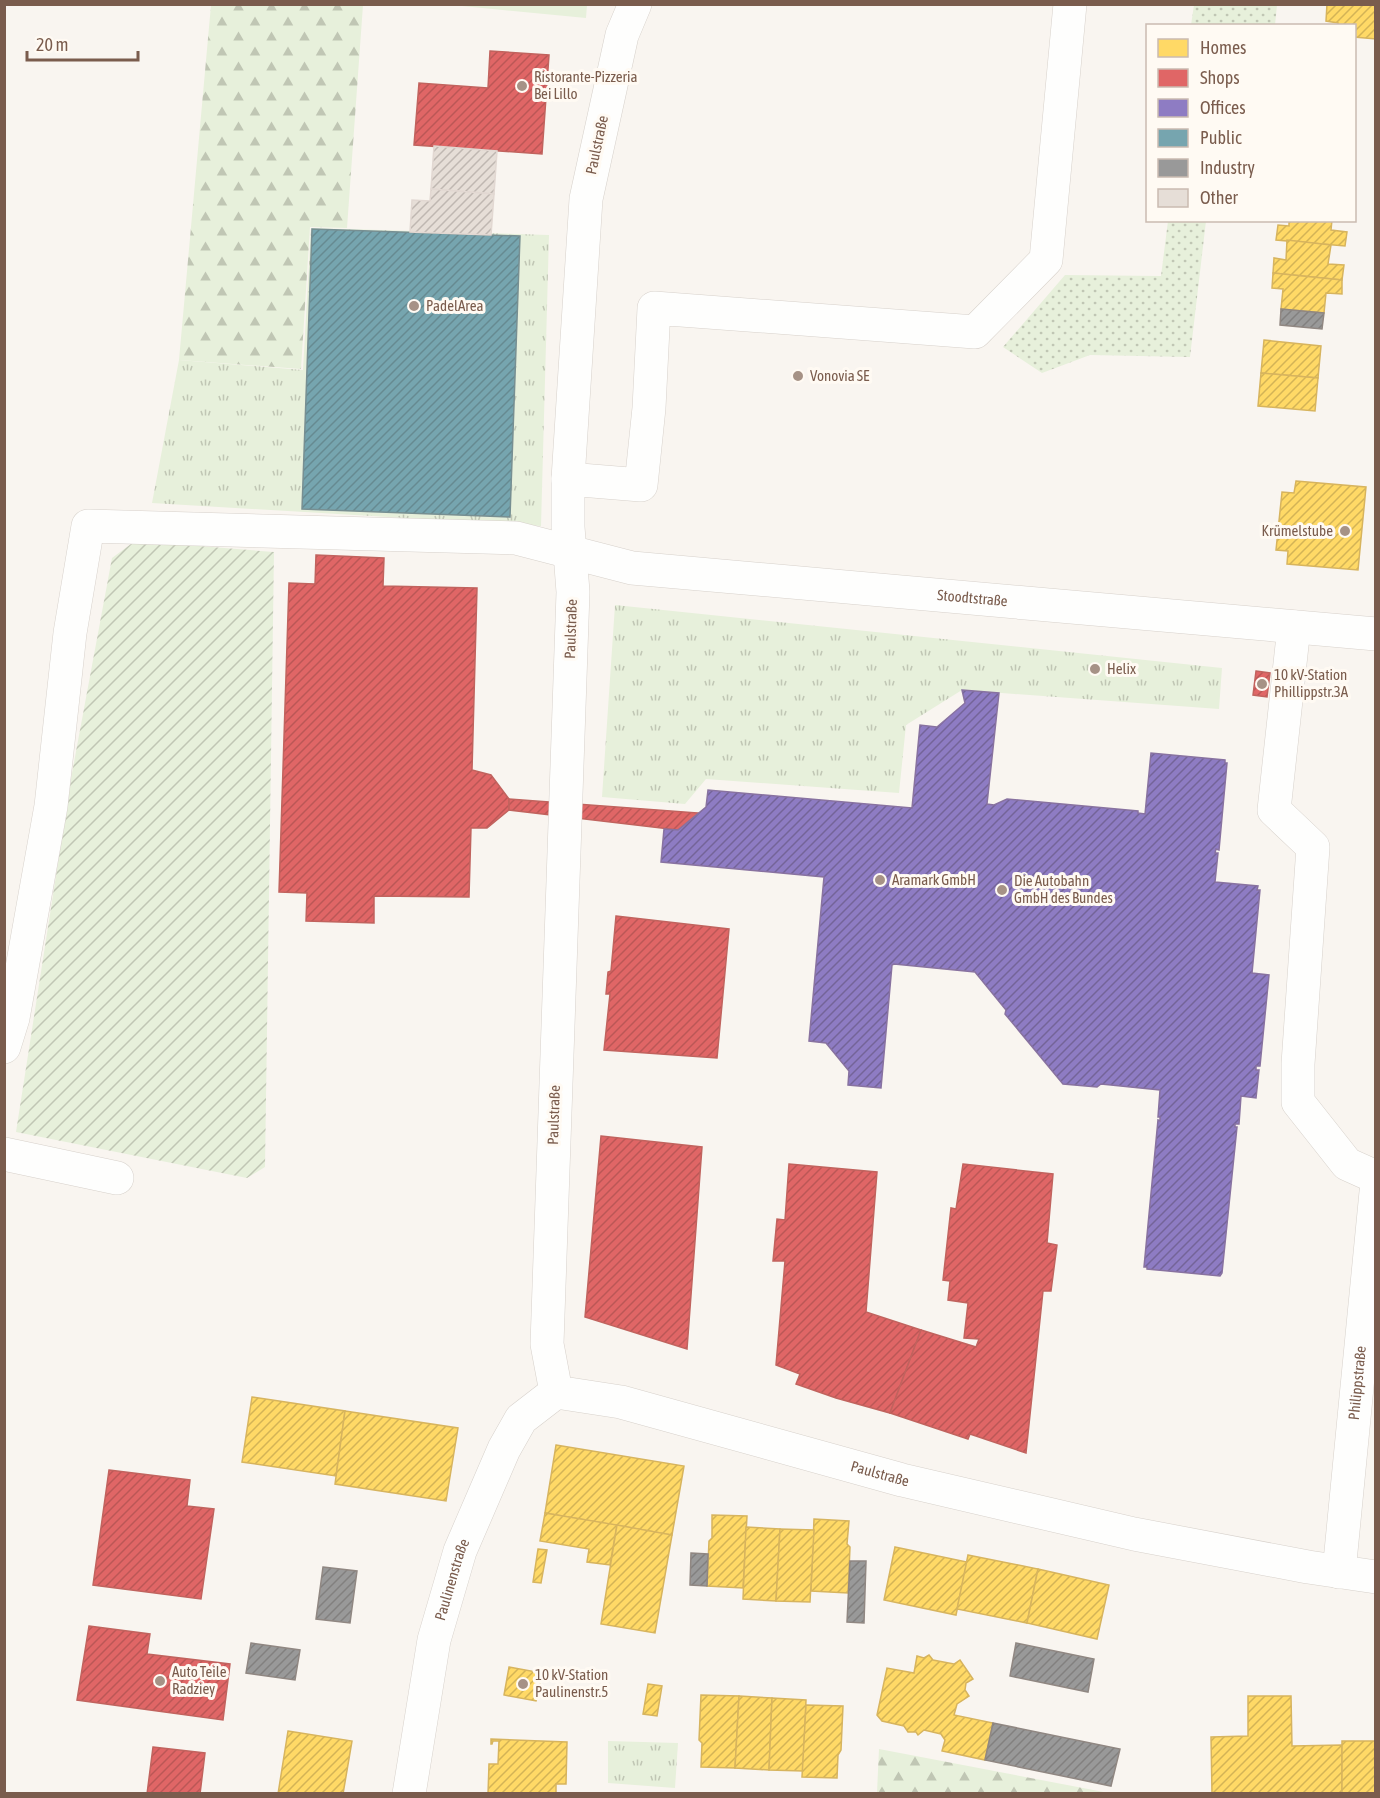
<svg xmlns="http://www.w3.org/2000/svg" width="1380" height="1798" font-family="'Asap Condensed',sans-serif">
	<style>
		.grass { fill: url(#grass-dots) }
		.forest { fill: url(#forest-firs) }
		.park { fill: url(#park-tufts) }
		.garden { fill: url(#garden-furrows) }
		.pitch { fill: #e7f0db }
		.homes { fill: url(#homes-hatch); stroke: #d7b45e; stroke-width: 1.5 }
		.shops { fill: url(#shops-hatch); stroke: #c1635e; stroke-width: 1.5 }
		.offices { fill: url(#offices-hatch); stroke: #8872a0; stroke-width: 1.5 }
		.public { fill: url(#public-hatch); stroke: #778f92; stroke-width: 1.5 }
		.industry { fill: url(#industry-hatch); stroke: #908782; stroke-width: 1.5 }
		.building { fill: url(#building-hatch); stroke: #e2d8d2; stroke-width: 1.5 }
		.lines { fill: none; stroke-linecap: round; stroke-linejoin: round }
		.minor-casing { stroke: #d7d1cb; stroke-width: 34 }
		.minor { stroke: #fefefd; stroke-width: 33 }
		.poi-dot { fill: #a69286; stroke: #fffaf3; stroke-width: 2 }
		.labels { text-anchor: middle; stroke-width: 6; stroke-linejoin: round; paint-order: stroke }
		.poi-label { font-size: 15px; fill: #7a5c4d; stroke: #fffaf3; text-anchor: start }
		.street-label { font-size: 15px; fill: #7a5c4d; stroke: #fffaf3 }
	</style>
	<defs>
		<pattern id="grass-dots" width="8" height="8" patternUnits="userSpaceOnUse" patternTransform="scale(1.5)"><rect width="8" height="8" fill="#e7f0db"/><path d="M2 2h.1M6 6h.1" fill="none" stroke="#c0c6b4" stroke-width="1.8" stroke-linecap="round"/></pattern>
		<pattern id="forest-firs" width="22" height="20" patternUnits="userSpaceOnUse" patternTransform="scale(1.5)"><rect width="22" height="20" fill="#e7f0db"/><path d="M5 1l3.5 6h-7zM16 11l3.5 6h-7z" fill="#c0c6b4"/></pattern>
		<pattern id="park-tufts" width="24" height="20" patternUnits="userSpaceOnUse" patternTransform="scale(1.5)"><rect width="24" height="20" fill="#e7f0db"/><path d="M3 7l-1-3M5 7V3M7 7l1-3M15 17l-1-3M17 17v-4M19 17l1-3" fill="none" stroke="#c0c6b4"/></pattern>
		<pattern id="garden-furrows" width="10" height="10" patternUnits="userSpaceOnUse" patternTransform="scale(1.5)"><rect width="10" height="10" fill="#e7f0db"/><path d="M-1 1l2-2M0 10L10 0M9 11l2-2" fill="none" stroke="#c0c6b4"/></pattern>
		<pattern id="homes-hatch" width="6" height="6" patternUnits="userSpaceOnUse" patternTransform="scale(1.5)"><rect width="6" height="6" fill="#ffd966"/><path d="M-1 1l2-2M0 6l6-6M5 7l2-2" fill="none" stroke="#d3b356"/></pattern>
		<pattern id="shops-hatch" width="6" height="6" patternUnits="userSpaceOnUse" patternTransform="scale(1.5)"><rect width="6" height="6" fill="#e06666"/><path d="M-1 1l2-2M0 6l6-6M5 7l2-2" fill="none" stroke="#bb5756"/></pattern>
		<pattern id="offices-hatch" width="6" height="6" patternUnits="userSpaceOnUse" patternTransform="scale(1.5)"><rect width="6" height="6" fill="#8e7cc3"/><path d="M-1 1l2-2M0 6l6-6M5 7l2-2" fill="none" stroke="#746498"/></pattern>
		<pattern id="public-hatch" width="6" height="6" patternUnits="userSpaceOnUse" patternTransform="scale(1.5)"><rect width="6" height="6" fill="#76a5af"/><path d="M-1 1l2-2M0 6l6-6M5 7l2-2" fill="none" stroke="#668a91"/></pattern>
		<pattern id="industry-hatch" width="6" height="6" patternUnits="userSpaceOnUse" patternTransform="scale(1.5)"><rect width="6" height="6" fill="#999"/><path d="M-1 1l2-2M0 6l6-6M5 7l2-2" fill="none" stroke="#82807f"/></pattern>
		<pattern id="building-hatch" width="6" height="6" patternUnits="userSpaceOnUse" patternTransform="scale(1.5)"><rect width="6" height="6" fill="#e6ded7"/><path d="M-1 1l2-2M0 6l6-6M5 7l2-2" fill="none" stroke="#bfb7b1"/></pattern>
	</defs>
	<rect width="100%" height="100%" fill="#f9f5f0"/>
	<g class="grass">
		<path d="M1194 5H1277L1275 25H1191Z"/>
		<path d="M1168 221H1206L1190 357 1090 355 1042 373 1003 347 1065 275 1161 276Z"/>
	</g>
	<g class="forest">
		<path d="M211 5H363L347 228 310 227 301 369 179 360Z"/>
		<path d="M879 1749 1109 1793H877Z"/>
	</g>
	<g class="park">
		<path d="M311 228 549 235 541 526 152 503 179 360 303 370Z"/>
		<path d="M615 605 1222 668 1219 709 962 690 906 725 899 793 706 779 685 804 602 797Z"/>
		<path d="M608 1741 678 1743 675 1788 608 1783Z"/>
	</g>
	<path class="garden" d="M135 541 274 552 265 1167 247 1178 16 1132 72 773 112 558Z"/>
	<path class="pitch" d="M452 5 587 4V5L586 18Z"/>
	<g class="homes">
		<path d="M1327 4H1376V39L1354 37V26H1338V23L1326 21Z"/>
		<path d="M1289 220H1332L1331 230 1347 232 1345 246 1276 240 1278 225 1289 226Z"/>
		<path d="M1287 240 1331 245 1328 264 1344 265 1342 280 1273 273 1274 258 1286 260Z"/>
		<path d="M1273 273 1342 280V294L1326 293 1324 313 1281 309 1283 289 1272 288Z"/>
		<path d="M1264 340 1321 346 1318 378 1261 373Z"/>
		<path d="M1261 373 1318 378 1315 411 1258 406Z"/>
		<path d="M1296 481 1366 487 1358 570 1287 564 1288 551 1276 550 1282 492 1294 493Z"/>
		<path d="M252 1397 345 1411 336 1476 242 1462Z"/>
		<path d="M345 1411 458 1428 446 1501 335 1484Z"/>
		<path d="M556 1445 684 1466 672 1535 545 1513Z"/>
		<path d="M545 1513 617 1525 610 1565 587 1562 589 1549 540 1541Z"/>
		<path d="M712 1515 747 1516 743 1588 707 1586 709 1541 712 1538Z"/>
		<path d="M814 1519 849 1521 847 1544 850 1547 848 1593 811 1591Z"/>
		<path d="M617 1525 672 1535 655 1633 601 1624Z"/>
		<path d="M746 1527 780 1529 776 1601 743 1599Z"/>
		<path d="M780 1529 814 1530 810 1602 776 1601Z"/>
		<path d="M895 1547 967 1562 956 1615 884 1600Z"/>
		<path d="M538 1549 547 1550 541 1583 533 1582Z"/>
		<path d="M968 1555 1038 1569 1027 1623 957 1609Z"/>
		<path d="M1038 1569 1109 1585 1097 1639 1027 1623Z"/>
		<path d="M929 1655 933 1660 954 1664 960 1660 973 1679 966 1683 965 1690 969 1696 957 1704 954 1715 993 1723 985 1760 942 1751 945 1740 941 1734 924 1730 918 1735 916 1732H908L904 1726 882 1721 877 1715 887 1668 914 1673 917 1656 924 1658Z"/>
		<path d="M509 1667 542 1673 536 1701 504 1695Z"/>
		<path d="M648 1684 662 1686 657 1716 643 1714Z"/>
		<path d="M701 1695 739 1696 735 1768 701 1767 702 1743 699 1740Z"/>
		<path d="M739 1696 772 1698 769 1770 735 1768Z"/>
		<path d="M1248 1696H1291L1292 1746 1342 1745V1794H1212L1211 1737 1248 1736Z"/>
		<path d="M772 1698 806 1700 803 1771 769 1770Z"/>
		<path d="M806 1705 843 1706 841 1750 838 1755 837 1778 802 1777Z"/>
		<path d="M288 1731 352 1741 343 1794H278Z"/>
		<path d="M491 1739 567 1742 566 1784H556V1794H488L489 1764H498L499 1741H493L492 1744H491Z"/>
		<rect x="1342" y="1741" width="34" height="53"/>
	</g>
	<g class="shops">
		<path d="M490 51 549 55 542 154 414 145 419 83 488 88Z"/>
		<path d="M316 555 384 558 383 586 477 588 472 770 491 775 509 799V810L487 828H471L469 897 374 896V923L306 921 307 893 279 892 289 583 315 584Z"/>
		<path d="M1256 671 1270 673 1267 697 1253 695Z"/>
		<path d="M509 799 699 813 678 830 509 810Z"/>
		<path d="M616 916 729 929 717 1058 604 1050 610 994H606L608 972 611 971Z"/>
		<path d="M601 1136 702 1147 687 1349 585 1317Z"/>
		<path d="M789 1164 877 1172 866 1312 921 1330 890 1413 836 1398 796 1384 800 1374 776 1365 785 1261H773L777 1219 785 1220Z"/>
		<path d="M963 1164 1053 1174 1047 1243 1057 1245 1051 1291H1043L1026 1453 970 1434 968 1439 890 1413 921 1330 976 1347 979 1339 964 1338 968 1303 948 1300 950 1281 943 1280 951 1208 956 1209Z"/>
		<path d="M109 1470 190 1480 187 1506 214 1509 201 1599 93 1585Z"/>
		<path d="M89 1626 150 1634 147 1654 230 1664 223 1720 77 1700Z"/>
		<path d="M153 1747 205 1753 200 1794H147Z"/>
	</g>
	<path class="offices" d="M962 690 999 693 987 804 994 805 1007 799 1138 811V813L1145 814 1151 753 1225 760V763H1227L1219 850 1216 849 1215 853H1218L1215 882 1258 886 1257 890H1260L1252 973 1269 975 1260 1066H1256V1070H1259L1256 1098 1241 1096 1239 1124H1235V1127H1237L1222 1273 1220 1276 1147 1269V1267H1144L1158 1120 1160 1121V1117H1158L1160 1090 1101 1084 1097 1087 1063 1084 1005 1014 1006 1010 975 972 894 964 892 965 881 1088 848 1085 849 1071 826 1043 809 1041 824 877 661 862 664 829 678 830 706 807 708 790 912 808 920 725 937 727 965 703Z"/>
	<path class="public" d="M312 229 520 236 510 517 302 509Z"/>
	<g class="industry">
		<path d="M1281 309 1324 313 1322 329 1280 325Z"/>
		<path d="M691 1553 708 1554 707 1586 690 1585Z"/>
		<path d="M850 1561H866L864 1623 847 1622Z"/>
		<path d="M323 1567 357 1571 350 1623 316 1619Z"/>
		<path d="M251 1643 300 1650 295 1680 246 1673Z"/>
		<path d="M1016 1643 1094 1659 1088 1692 1010 1676Z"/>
		<path d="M993 1723 1120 1749 1111 1786 985 1760Z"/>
	</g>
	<g class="building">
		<path d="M434 146 497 151 494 194 431 189Z"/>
		<path d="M431 189 494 194 491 235 410 232 412 200 430 201Z"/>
	</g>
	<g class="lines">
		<defs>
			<g id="minor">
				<path id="s1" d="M635 4 622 35 586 199 568 479V527L573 592 547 1344 556 1392 621 1402 902 1480 1134 1534 1308 1567 1376 1577"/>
				<path d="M568 479 641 485 649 408 654 308 975 332 1046 260 1070 4"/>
				<path d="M1294 627 1274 810 1313 847 1298 1064V1102L1347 1164 1376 1177"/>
				<path id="s2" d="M4 1047 13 1018 51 806 70 633 88 526 516 538 632 568 1376 634"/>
				<path d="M4 1154 117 1178"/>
				<path id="s3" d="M1339 1572 1376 1192"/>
				<path id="s4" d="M409 1794 434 1640 460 1551 504 1449 521 1419 556 1392"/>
			</g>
		</defs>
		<use href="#minor" class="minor-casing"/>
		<use href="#minor" class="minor"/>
	</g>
	<g class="poi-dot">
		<circle cx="522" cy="86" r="6"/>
		<circle cx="414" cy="306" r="6"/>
		<circle cx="798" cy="376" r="6"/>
		<circle cx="1345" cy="531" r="6"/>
		<circle cx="1095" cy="669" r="6"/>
		<circle cx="1262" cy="684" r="6"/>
		<circle cx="880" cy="880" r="6"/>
		<circle cx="1002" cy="890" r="6"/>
		<circle cx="160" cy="1681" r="6"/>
		<circle cx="523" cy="1684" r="6"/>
	</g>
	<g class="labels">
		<g class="poi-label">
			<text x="534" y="82">Ristorante-Pizzeria<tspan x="534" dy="17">Bei Lillo</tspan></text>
			<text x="426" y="311">PadelArea</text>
			<text x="810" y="381">Vonovia SE</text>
			<text x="1333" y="536" text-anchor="end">Krümelstube</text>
			<text x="1107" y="674">Helix</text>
			<text x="1274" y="680">10 kV-Station<tspan x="1274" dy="17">Phillippstr.3A</tspan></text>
			<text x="892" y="885">Aramark GmbH</text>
			<text x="1014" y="886">Die Autobahn<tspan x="1014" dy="17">GmbH des Bundes</tspan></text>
			<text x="172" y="1677">Auto Teile<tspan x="172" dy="17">Radziey</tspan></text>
			<text x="535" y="1680">10 kV-Station<tspan x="535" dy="17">Paulinenstr.5</tspan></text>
		</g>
		<g class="street-label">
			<text transform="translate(597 145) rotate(-78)" y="5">Paulstraße</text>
			<text dy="5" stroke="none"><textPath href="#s2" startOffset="1418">Stoodtstraße</textPath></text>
			<text transform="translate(571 629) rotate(-88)" y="5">Paulstraße</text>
			<text transform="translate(554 1115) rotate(-88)" y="5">Paulstraße</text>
			<text dy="5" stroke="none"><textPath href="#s3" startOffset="190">Philippstraße</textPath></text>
			<text dy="5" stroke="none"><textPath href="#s1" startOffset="1731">Paulstraße</textPath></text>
			<text dy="5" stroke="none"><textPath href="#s4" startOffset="219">Paulinenstraße</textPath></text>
		</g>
	</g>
	<rect width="1380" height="1798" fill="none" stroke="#7a5c4d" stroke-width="12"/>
	<rect x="1146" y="24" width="210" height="198" fill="#fffaf3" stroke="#cabbb1" stroke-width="1.5"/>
	<rect x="1158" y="39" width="30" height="18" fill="#ffd966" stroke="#cabbb1" stroke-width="1.5"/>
	<text x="1200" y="54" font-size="18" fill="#7a5c4d">Homes</text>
	<rect x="1158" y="69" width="30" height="18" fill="#e06666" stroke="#cabbb1" stroke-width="1.5"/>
	<text x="1200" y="84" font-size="18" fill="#7a5c4d">Shops</text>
	<rect x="1158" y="99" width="30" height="18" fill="#8e7cc3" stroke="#cabbb1" stroke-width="1.5"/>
	<text x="1200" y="114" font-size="18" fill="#7a5c4d">Offices</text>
	<rect x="1158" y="129" width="30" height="18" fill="#76a5af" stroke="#cabbb1" stroke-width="1.5"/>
	<text x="1200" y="144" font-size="18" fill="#7a5c4d">Public</text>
	<rect x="1158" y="159" width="30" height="18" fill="#999999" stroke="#cabbb1" stroke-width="1.5"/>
	<text x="1200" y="174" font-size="18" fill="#7a5c4d">Industry</text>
	<rect x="1158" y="189" width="30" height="18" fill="#e6ded7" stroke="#cabbb1" stroke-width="1.5"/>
	<text x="1200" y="204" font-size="18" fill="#7a5c4d">Other</text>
	<path d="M27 51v9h111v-9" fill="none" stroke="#7a5c4d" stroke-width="3"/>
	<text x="36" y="51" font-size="18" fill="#7a5c4d" stroke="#fffaf3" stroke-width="4.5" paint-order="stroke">20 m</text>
</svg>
